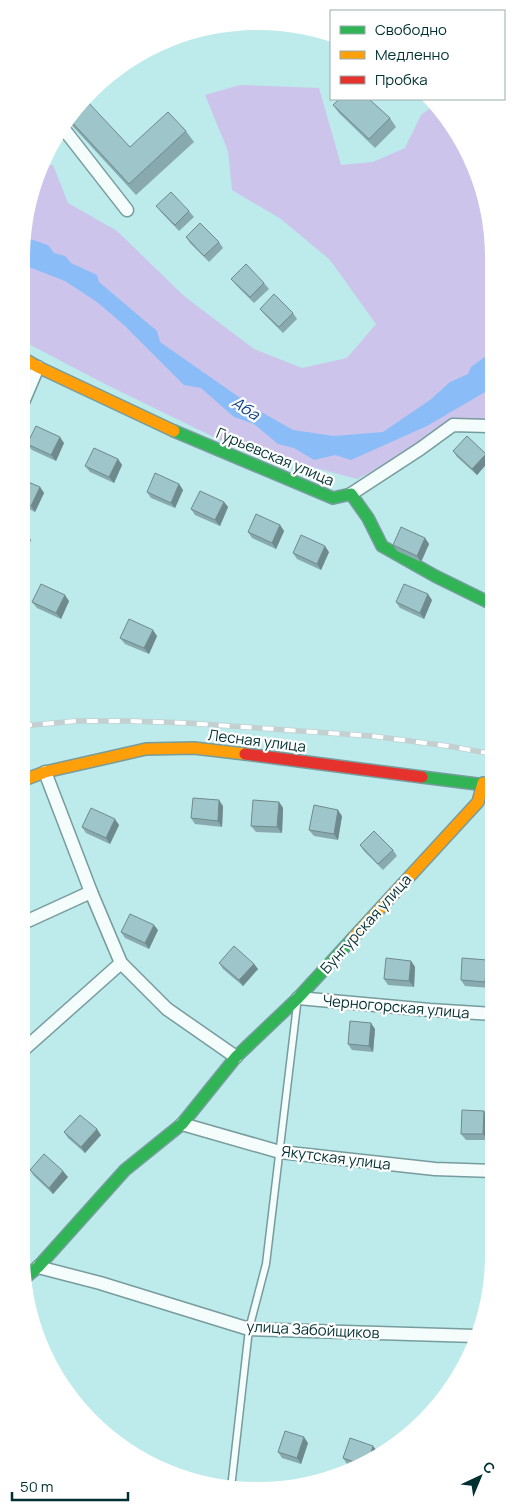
<svg xmlns="http://www.w3.org/2000/svg" width="515" height="1512" font-family="Manrope,sans-serif">
	<style>
		.green { fill: #ccc4ea }
		.water { fill: #8abdf7 }
		.lines { fill: none; stroke-linecap: round; stroke-linejoin: round }
		.lane-casing { stroke: #779c9d; stroke-width: 9 }
		.street-casing { stroke: #779c9d; stroke-width: 15 }
		.fast-casing { stroke: #779c9d; stroke-width: 14 }
		.slow-casing { stroke: #779c9d; stroke-width: 14 }
		.jam-casing { stroke: #779c9d; stroke-width: 14 }
		.lane { stroke: #f5fcfc; stroke-width: 6 }
		.street { stroke: #f5fcfc; stroke-width: 12 }
		.fast { stroke: #30b455; stroke-width: 11 }
		.slow { stroke: #ff9f0a; stroke-width: 11 }
		.jam { stroke: #e5322d; stroke-width: 11 }
		.rail-casing { stroke: #c2d0d1; stroke-width: 5.5 }
		.rail { stroke: #fff; stroke-width: 4; stroke-dasharray: 11; stroke-linecap: butt }
		.wall { fill: #88a9ae }
		.shaded-wall { fill: #6f8a8d }
		.building { fill: #9ec5ca; stroke: #6f8a8d }
		.labels { text-anchor: middle; stroke-width: 4.5; stroke-linejoin: round; paint-order: stroke }
		.street-label { font-size: 15px; fill: #003031; stroke: #fff }
		.water-label { font-size: 16px; font-style: italic; fill: #0d4087; stroke: #fff }
	</style>
	<rect width="100%" height="100%" fill="#bdeaeb"/>
	<path class="green" d="M240 85 319 88 341 165 373 162 405 148 421 115 436 104 476 167 492 227V427L475 419 357 479 230 445 105 384 21 340V258L29 197 45 165H53L68 203 117 231 184 296 254 349 302 368 347 358 376 324 330 260 281 219 232 190 228 151 205 95Z"/>
	<path class="water" d="M24 237 48 245 54 253 65 256 71 263 97 275 99 282 157 331 160 342 256 409 293 430 334 436 383 432 430 400 450 382 468 374 471 367 486 356 492 358V388L427 426 351 460 335 455 314 460 294 448 278 444 254 424 234 417 201 388 184 385 124 325 97 302 65 281 21 264Z"/>
	<g class="lines">
		<defs>
			<path id="lane" d="M231 1488 249 1329 266 1264 297 1005"/>
			<g id="street">
				<path d="M63 128 127 210"/>
				<path d="M21 407 38 367"/>
				<path d="M351 494 420 449 453 425 488 426 492 428"/>
				<path d="M45 772 91 892 121 963 167 1009 236 1057"/>
				<path d="M21 924 91 892"/>
				<path d="M298 998 430 1010 493 1014"/>
				<path d="M21 1052 121 963"/>
				<path d="M182 1124 280 1152 435 1169 494 1171"/>
				<path d="M38 1267 100 1283 249 1329 476 1336"/>
			</g>
			<g id="fast">
				<path d="M174 431 333 498 351 494 368 518 382 546 435 576 492 604"/>
				<path d="M422 777 493 786"/>
				<path d="M26 1277 38 1267 125 1170 182 1124 236 1057 298 998 353 938"/>
			</g>
			<g id="slow">
				<path d="M21 357 38 367 174 431"/>
				<path d="M21 781 45 772 146 749 194 748 245 754"/>
				<path d="M353 938 478 802 483 783"/>
			</g>
			<path id="jam" d="M245 754 422 777"/>
		</defs>
		<use href="#lane" class="lane-casing"/>
		<use href="#street" class="street-casing"/>
		<use href="#fast" class="fast-casing"/>
		<use href="#slow" class="slow-casing"/>
		<use href="#jam" class="jam-casing"/>
		<use href="#lane" class="lane"/>
		<use href="#street" class="street"/>
		<use href="#fast" class="fast"/>
		<use href="#slow" class="slow"/>
		<use href="#jam" class="jam"/>
		<defs>
			<path id="rail" d="M21 726 77 721H130L187 723 372 736 448 746 493 754"/>
		</defs>
		<use href="#rail" class="rail-casing"/>
		<use href="#rail" class="rail"/>
	</g>
	<g class="wall">
		<path d="M333 105 390 118 396 127 375 148 339 113Z"/>
		<path d="M70 114 130 147 186 131 194 142 136 195 67 120Z"/>
		<path d="M156 206 189 211 194 217 179 231 161 212Z"/>
		<path d="M186 237 219 242 223 248 209 262 190 243Z"/>
		<path d="M231 279 264 283 269 289 254 303 236 285Z"/>
		<path d="M260 309 293 313 297 319 283 333 264 314Z"/>
		<path d="M64 443 56 461 32 450 27 444Z"/>
		<path d="M453 451 490 460 477 475 457 457Z"/>
		<path d="M118 459 122 465 114 483 90 472 85 466Z"/>
		<path d="M21 479 40 487 44 493 35 512 21 505Z"/>
		<path d="M179 484 183 490 175 508 151 498 147 492Z"/>
		<path d="M224 502 228 507 220 526 195 515 191 509Z"/>
		<path d="M280 525 284 531 276 549 252 538 248 532Z"/>
		<path d="M425 538 429 544 421 562 397 551 393 545Z"/>
		<path d="M329 552 321 570 297 559 293 553Z"/>
		<path d="M432 600 424 619 400 608 396 602Z"/>
		<path d="M69 601 61 619 37 608 32 602Z"/>
		<path d="M157 636 149 654 125 644 120 638Z"/>
		<path d="M279 802 283 808 282 833 256 832 251 826Z"/>
		<path d="M223 806 222 827 195 824 191 818Z"/>
		<path d="M342 816 338 840 314 836 309 830Z"/>
		<path d="M119 825 110 844 86 833 82 827Z"/>
		<path d="M360 845 393 850 397 856 383 870 364 851Z"/>
		<path d="M158 930 149 949 125 938 121 932Z"/>
		<path d="M411 961 415 967 414 987 388 985 384 979Z"/>
		<path d="M219 963 254 964 258 969 243 986 223 969Z"/>
		<path d="M491 965 490 988 465 986 461 980Z"/>
		<path d="M375 1029 373 1052 352 1050 348 1044Z"/>
		<path d="M484 1111 488 1117 487 1140H466L461 1134Z"/>
		<path d="M64 1132 101 1135 85 1153 68 1138Z"/>
		<path d="M30 1170 68 1177 53 1194 34 1176Z"/>
		<path d="M308 1443 301 1464 282 1458 278 1452Z"/>
		<path d="M378 1452 376 1457 354 1467 347 1464 343 1458Z"/>
	</g>
	<g class="shaded-wall">
		<path d="M60 437 64 443 56 461 51 455Z"/>
		<path d="M486 454 490 460 477 475 472 469Z"/>
		<path d="M118 459 122 465 114 483 109 477Z"/>
		<path d="M179 484 183 490 175 508 171 503Z"/>
		<path d="M40 487 44 493 35 512 31 506Z"/>
		<path d="M224 502 228 507 220 526 215 520Z"/>
		<path d="M280 525 284 531 276 549 272 543Z"/>
		<path d="M27 534 31 540 23 558 21 556V547Z"/>
		<path d="M425 538 429 544 421 562 417 556Z"/>
		<path d="M325 546 329 552 321 570 317 564Z"/>
		<path d="M428 594 432 600 424 619 420 613Z"/>
		<path d="M65 595 69 601 61 619 56 613Z"/>
		<path d="M153 630 157 636 149 654 144 648Z"/>
		<path d="M219 800 223 806 222 827 218 821Z"/>
		<path d="M279 802 283 808 282 833 277 827Z"/>
		<path d="M338 810 342 816 338 840 334 834Z"/>
		<path d="M115 819 119 825 110 844 106 838Z"/>
		<path d="M154 925 158 930 149 949 145 943Z"/>
		<path d="M487 960 491 965 490 988 485 982Z"/>
		<path d="M411 961 415 967 414 987 409 981Z"/>
		<path d="M254 964 258 969 243 986 239 980Z"/>
		<path d="M371 1023 375 1029 373 1052 369 1046Z"/>
		<path d="M484 1111 488 1117 487 1140 483 1134Z"/>
		<path d="M97 1129 101 1135 85 1153 81 1147Z"/>
		<path d="M63 1171 68 1177 53 1194 49 1188Z"/>
		<path d="M304 1437 308 1443 301 1464 297 1458Z"/>
		<path d="M373 1446 378 1452 376 1457 369 1460Z"/>
	</g>
	<g class="building">
		<path d="M339 99H369L390 118 369 139 333 105Z"/>
		<path d="M86 100 130 147 168 112 186 131 129 184 68 118 70 114Z"/>
		<path d="M171 192 189 211 175 225 156 206Z"/>
		<path d="M200 223 219 242 204 256 186 237Z"/>
		<path d="M246 264 264 283 250 297 231 279Z"/>
		<path d="M274 294 293 313 279 327 260 309Z"/>
		<path d="M36 426 60 437 51 455 27 444Z"/>
		<path d="M467 436 486 454 472 469 453 451Z"/>
		<path d="M94 448 118 459 109 477 85 466Z"/>
		<path d="M155 473 179 484 171 503 147 492Z"/>
		<path d="M21 479 40 487 31 506 21 501Z"/>
		<path d="M200 491 224 502 215 520 191 509Z"/>
		<path d="M256 514 280 525 272 543 248 532Z"/>
		<path d="M401 527 425 538 417 556 393 545Z"/>
		<path d="M21 531 27 534 21 547Z"/>
		<path d="M301 535 325 546 317 564 293 553Z"/>
		<path d="M41 584 65 595 56 613 32 602Z"/>
		<path d="M404 584 428 594 420 613 396 602Z"/>
		<path d="M129 619 153 630 144 648 120 638Z"/>
		<path d="M193 798 219 800 218 821 191 818Z"/>
		<path d="M253 800 279 802 277 827 251 826Z"/>
		<path d="M314 805 338 810 334 834 309 830Z"/>
		<path d="M91 808 115 819 106 838 82 827Z"/>
		<path d="M374 831 393 850 378 864 360 845Z"/>
		<path d="M130 914 154 925 145 943 121 932Z"/>
		<path d="M234 946 254 964 239 980 219 963Z"/>
		<path d="M386 958 411 961 409 981 384 979Z"/>
		<path d="M462 958 487 960 485 982 461 980Z"/>
		<path d="M350 1021 371 1023 369 1046 348 1044Z"/>
		<path d="M462 1110 484 1111 483 1134H461Z"/>
		<path d="M80 1115 97 1129 81 1147 64 1132Z"/>
		<path d="M44 1154 63 1171 49 1188 30 1170Z"/>
		<path d="M285 1431 304 1437 297 1458 278 1452Z"/>
		<path d="M350 1438 373 1446 369 1460 360 1464 343 1458Z"/>
	</g>
	<g class="labels">
		<g class="street-label">
			<text transform="translate(275 457) rotate(23)" y="5">Гурьевская улица</text>
			<text transform="translate(257 741) rotate(7)" y="5">Лесная улица</text>
			<text transform="translate(366 924) rotate(-48)" y="5">Бунгурская улица</text>
			<text transform="translate(396 1007) rotate(5)" y="5">Черногорская улица</text>
			<text transform="translate(336 1158) rotate(7)" y="5">Якутская улица</text>
			<text transform="translate(313 1330) rotate(3)" y="5">улица Забойщиков</text>
		</g>
		<g class="water-label">
			<text transform="translate(246 408) rotate(33)" y="6">Аба</text>
		</g>
	</g>
	<path d="M0 0H515V1512H0ZM257 30H258A227 227 0 0 1 485 257V1255A227 227 0 0 1 258 1482H257A227 227 0 0 1 30 1255V257A227 227 0 0 1 257 30Z" fill="#fff" fill-rule="evenodd"/>
	<rect x="330" y="10" width="175" height="90" fill="#ffffff" stroke="#99acad"/>
	<rect x="340" y="26" width="25" height="8" fill="#30b455" stroke="#99acad"/>
	<text x="375" y="35" font-size="15" fill="#003031">Свободно</text>
	<rect x="340" y="51" width="25" height="8" fill="#ff9f0a" stroke="#99acad"/>
	<text x="375" y="60" font-size="15" fill="#003031">Медленно</text>
	<rect x="340" y="76" width="25" height="8" fill="#e5322d" stroke="#99acad"/>
	<text x="375" y="85" font-size="15" fill="#003031">Пробка</text>
	<g transform="translate(480 1477) rotate(44)" stroke="#ffffff" stroke-width="4" paint-order="stroke">
	<path d="M0-4L9 19L0 12L-9 19Z" fill="#003031"/>
	<text y="-8" font-size="14" font-weight="bold" text-anchor="middle" fill="#003031">С</text>
	</g>
	<path d="M12 1492v8h116v-8" fill="none" stroke="#003031" stroke-width="2.5"/>
	<text x="20" y="1492" font-size="15" fill="#003031" stroke="#ffffff" stroke-width="4" paint-order="stroke">50 m</text>
</svg>
